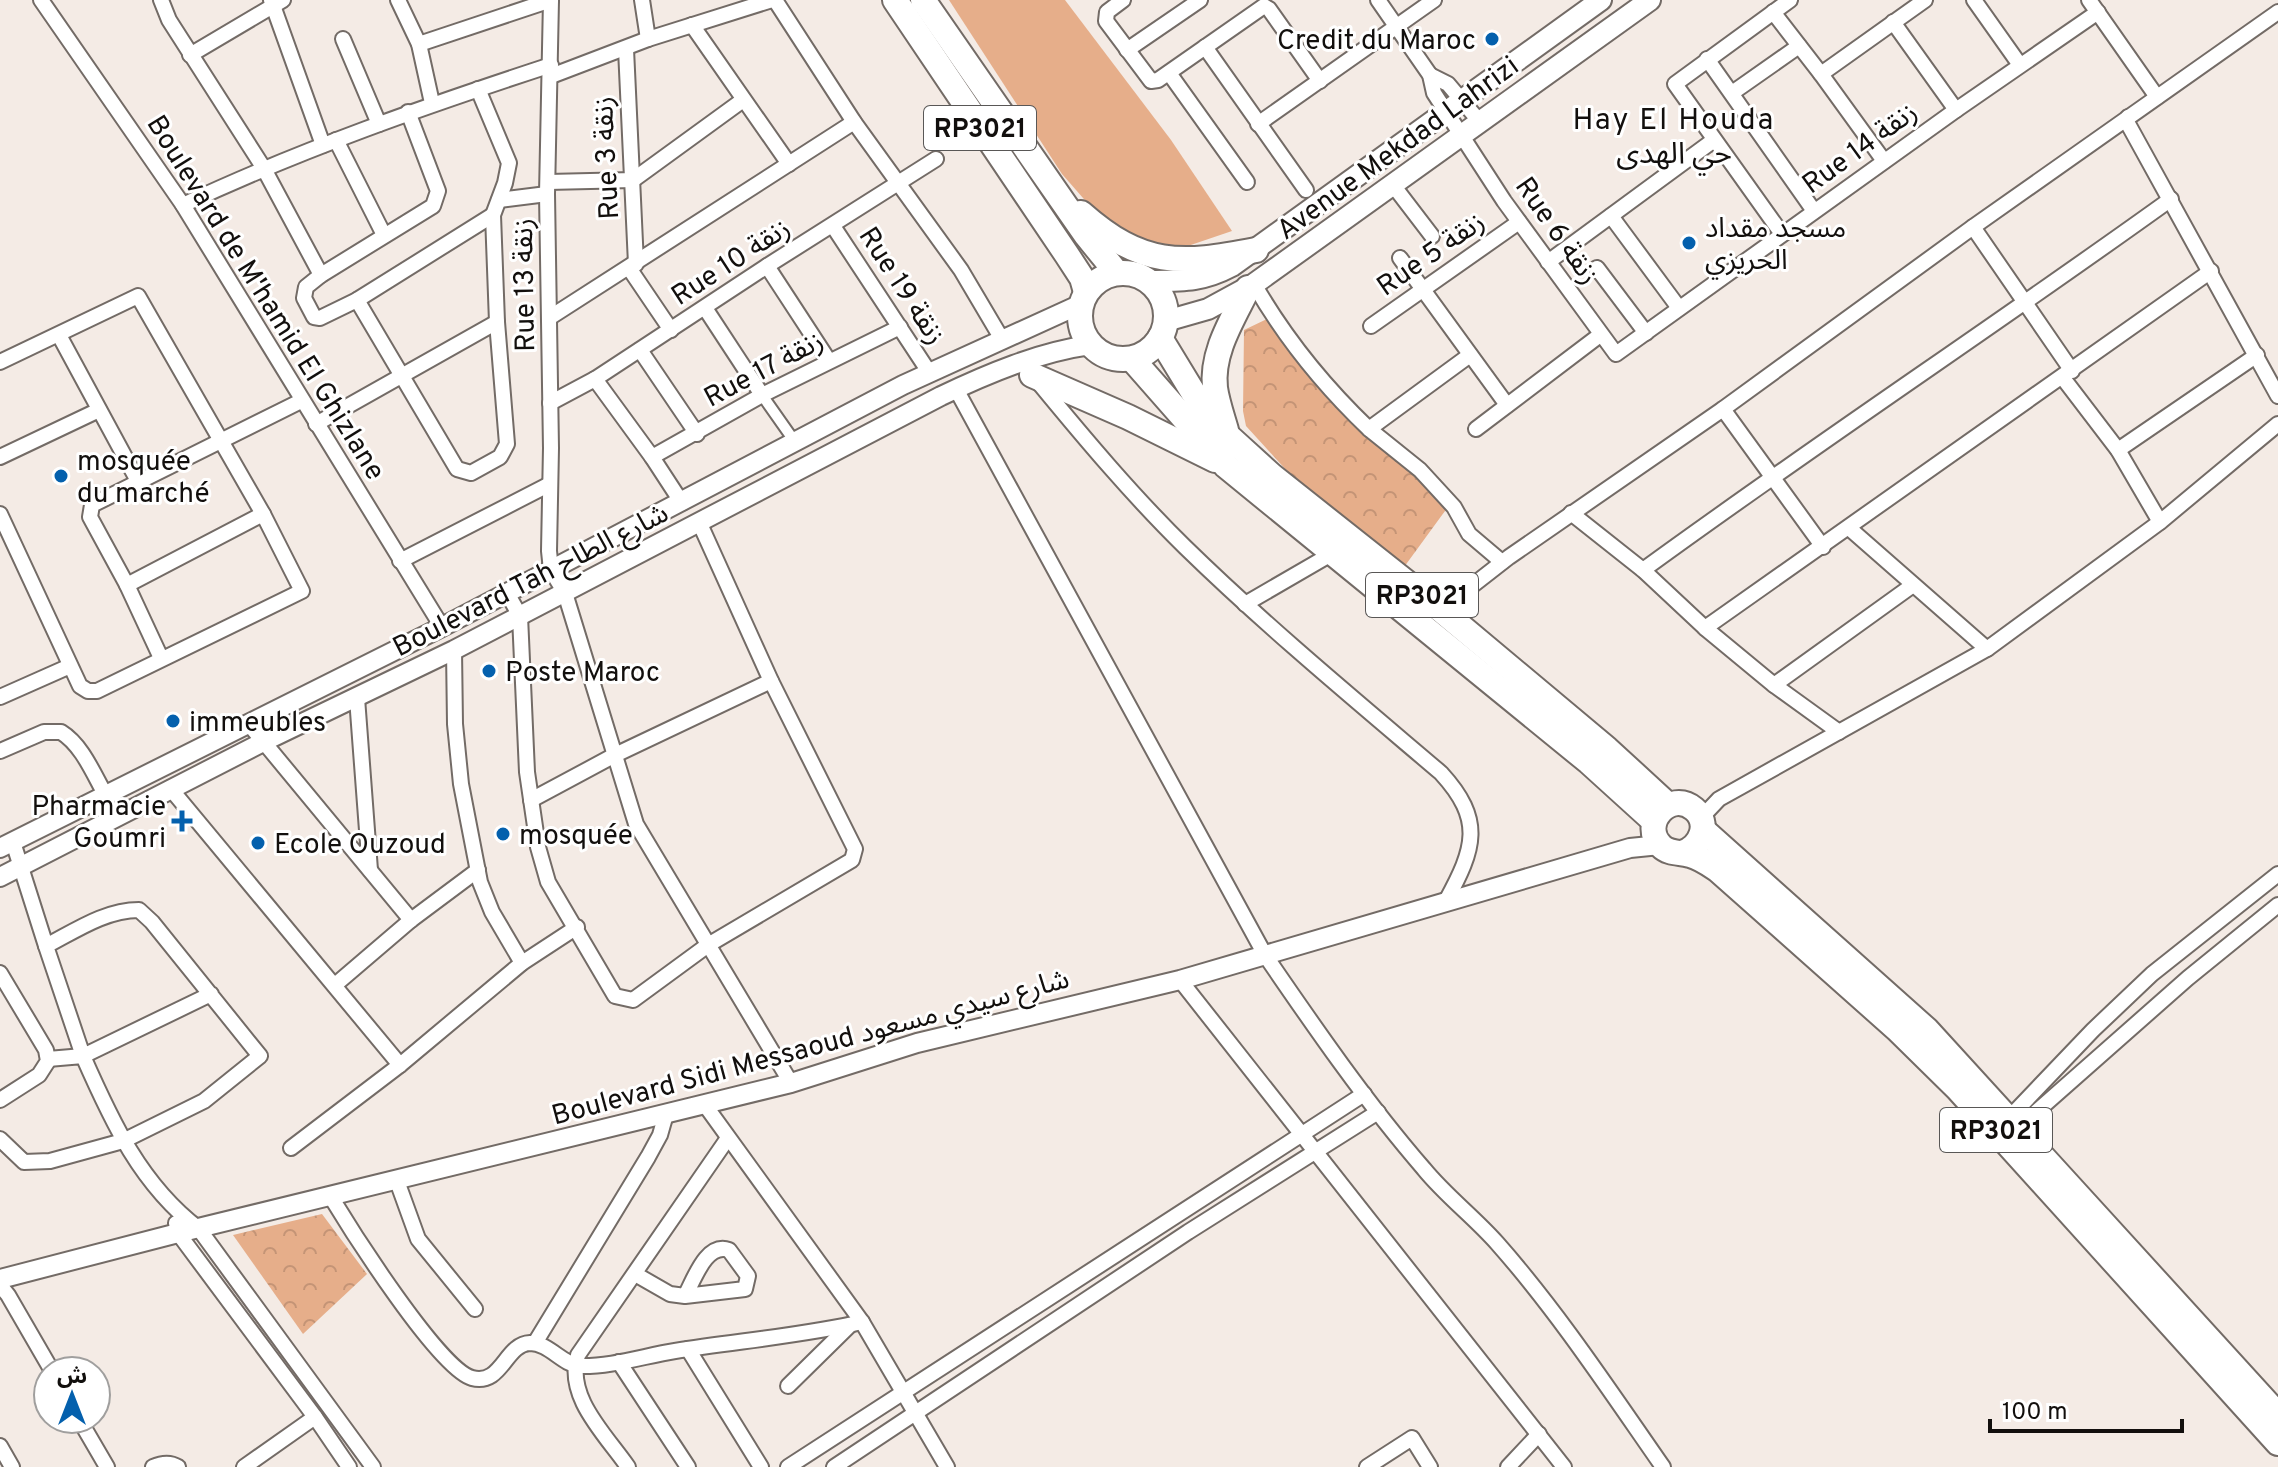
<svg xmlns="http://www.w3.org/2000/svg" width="2278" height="1467" font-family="Overpass,'Noto Sans Arabic',sans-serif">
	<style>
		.grass { fill: #e6ae8a }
		.forest { fill: url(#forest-crowns) }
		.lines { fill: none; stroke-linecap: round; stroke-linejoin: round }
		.pedestrian-casing { stroke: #736b66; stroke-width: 14 }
		.minor-casing { stroke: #736b66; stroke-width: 18 }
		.tertiary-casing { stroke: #736b66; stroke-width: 22 }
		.secondary-casing { stroke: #736b66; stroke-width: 24 }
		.trunk-casing { stroke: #736b66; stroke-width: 28 }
		.pedestrian { stroke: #fff; stroke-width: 10 }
		.minor { stroke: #fff; stroke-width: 14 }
		.tertiary { stroke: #fff; stroke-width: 18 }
		.secondary { stroke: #fff; stroke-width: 20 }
		.trunk { stroke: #fff; stroke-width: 24 }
		.poi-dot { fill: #0460ad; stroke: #fff; stroke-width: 3 }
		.labels { text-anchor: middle; stroke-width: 6; stroke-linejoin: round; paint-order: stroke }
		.shield { fill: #fff; stroke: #595756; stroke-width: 2 }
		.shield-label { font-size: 26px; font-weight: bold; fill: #120f0d }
		.poi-label { font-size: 28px; fill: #120f0d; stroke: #fff; text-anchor: start }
		.street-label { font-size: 28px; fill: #120f0d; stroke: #fff }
		.neighbourhood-label { font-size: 30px; letter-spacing: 2px; fill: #120f0d; stroke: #fff }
	</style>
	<defs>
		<pattern id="forest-crowns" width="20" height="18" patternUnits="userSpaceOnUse" patternTransform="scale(2)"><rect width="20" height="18" fill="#e6ae8a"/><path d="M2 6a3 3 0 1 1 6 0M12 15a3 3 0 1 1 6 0" fill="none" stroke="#c49476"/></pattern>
	</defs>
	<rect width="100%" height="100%" fill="#f4ebe5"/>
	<path class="grass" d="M949 0H1065L1171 140 1232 231 1176 250 1135 242 1090 206 1062 174Z"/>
	<g class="forest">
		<path d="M1269 318 1333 397 1453 500 1399 574 1319 506 1246 426 1243 411 1244 330Z"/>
		<path d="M322 1214 367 1274 303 1334 233 1235Z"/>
	</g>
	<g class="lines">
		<defs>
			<path id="pedestrian" d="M762 395 795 442"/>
			<g id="minor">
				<path d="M41 0 183 205 442 627"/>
				<path d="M161 0 169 20 263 167 321 275"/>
				<path d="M271 0 323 145"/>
				<path d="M398 0 419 44 432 103"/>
				<path d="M551 0 547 194 551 448 549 551 551 570 565 593 636 824 791 1083"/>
				<path d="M642 0 648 39"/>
				<path d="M775 0 854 122 961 270 1003 341"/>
				<path d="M1123 0 1107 12 1106 21 1151 81 1158 80 1264 6 1269 9 1320 81"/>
				<path d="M1378 0 1430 75 1434 93 1504 201 1616 354 1956 110 2098 12"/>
				<path d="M1974 0 2020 65"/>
				<path d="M2089 0 2157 97"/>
				<path d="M1773 12 1821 74"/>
				<path d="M1893 22 1956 110"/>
				<path d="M692 25 789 164"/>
				<path d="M343 39 379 124"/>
				<path d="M419 44 551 0"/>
				<path d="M1205 47 1306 190"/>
				<path d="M626 49 636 264"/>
				<path d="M1127 50 1200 0"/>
				<path d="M190 55 283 0"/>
				<path d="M1707 59 1814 211"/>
				<path d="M1169 73 1247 182"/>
				<path d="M1430 75 1448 84 1480 122"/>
				<path d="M551 76 648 39 772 0"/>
				<path d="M1732 93 1799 46"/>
				<path d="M408 112 438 191 433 206 321 275 306 287 304 298 314 317 320 318 357 300 493 215"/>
				<path d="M2128 117 2127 122 2278 396"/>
				<path d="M1258 124 1434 0"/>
				<path d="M336 140 384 235"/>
				<path d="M1884 161 1821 74 1925 0"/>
				<path d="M548 182 633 180 743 100"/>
				<path d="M1393 185 1432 236"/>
				<path d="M499 200 547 194"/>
				<path d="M183 205C302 149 426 106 551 65"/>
				<path d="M1611 216 1679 308"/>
				<path d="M833 226 929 372"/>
				<path d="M1973 227 2072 371"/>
				<path d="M1782 234 1675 84 1790 0"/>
				<path d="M1400 258 1507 405"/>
				<path d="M1548 262 1714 140"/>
				<path d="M767 266 829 361"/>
				<path d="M629 268 671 330"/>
				<path d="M1597 268 1646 333"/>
				<path d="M1254 284C1285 338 1324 386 1369 429L1470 355"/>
				<path d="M357 300 457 469 471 473 500 457 507 444 497 322 493 215 505 183 509 163 478 89"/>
				<path d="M705 308 762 395"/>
				<path d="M549 318 854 122"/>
				<path d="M1371 326 1519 222"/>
				<path d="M59 335 139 483"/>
				<path d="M640 350 697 434"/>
				<path d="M0 362 138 296 263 514 302 591 97 691H88L80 686 0 514"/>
				<path d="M2063 378 2118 450 2160 522"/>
				<path d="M595 379 652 457 682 503"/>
				<path d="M1039 383C1085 439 1133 496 1185 547 1266 626 1354 699 1441 773 1484 820 1475 848 1446 901"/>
				<path d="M956 389 1265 955C1315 1028 1366 1102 1424 1169 1446 1196 1474 1217 1497 1243 1558 1312 1610 1391 1663 1467"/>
				<path d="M550 403 595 379 767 266 936 159"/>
				<path d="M1723 409 1823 547"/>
				<path d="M316 424 497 322"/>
				<path d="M1369 429 1420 470 1454 507 1469 534 1502 562"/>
				<path d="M1476 429 1600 335"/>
				<path d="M2118 450 2257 355"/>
				<path d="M0 457 99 410"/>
				<path d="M652 457 762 395 900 327"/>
				<path d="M1571 513 1643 570 1705 628 1774 685 1839 732"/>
				<path d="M1849 528 1987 649"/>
				<path d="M400 561 550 484"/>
				<path d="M1643 570C1817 443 1996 325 2171 199"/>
				<path d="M127 585 263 514"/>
				<path d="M507 593 520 616 527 772 538 847 548 882 615 996 633 1000 708 945 852 860 855 849 771 681 700 524"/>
				<path d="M1245 604 1333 553"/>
				<path d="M1441 610 1509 557 1723 409 1973 227 2278 12"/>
				<path d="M1705 628 2211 271"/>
				<path d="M454 650 455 724 461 784 480 882 492 912 522 963"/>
				<path d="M161 658 127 585 90 517 92 505 301 401"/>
				<path d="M1774 685 1913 585"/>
				<path d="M0 697 70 666"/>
				<path d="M357 698 370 870"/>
				<path d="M248 723 411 920"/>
				<path d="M0 751 44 732H61C82 745 93 773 105 794"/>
				<path d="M170 788 400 1065"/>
				<path d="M531 800 613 756 771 681"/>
				<path d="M1701 818 1719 799 1987 649 2160 522 2278 424"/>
				<path d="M13 842 46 946"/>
				<path d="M0 973 46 1050 48 1061 39 1075 0 1100"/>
				<path d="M1180 980 1564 1467"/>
				<path d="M335 985 411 920 478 870"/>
				<path d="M48 1059 83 1056C112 1122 141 1185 199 1229L373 1467"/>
				<path d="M705 1105 862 1322 947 1467"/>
				<path d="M2009 1118 2093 1030 2152 974 2278 874"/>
				<path d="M2018 1128 2188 978 2278 905"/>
				<path d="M0 1139 24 1162 50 1161 123 1141 204 1101 260 1056 152 922 139 910C105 910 75 931 46 946L83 1056 211 994"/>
				<path d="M291 1148 400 1065 522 963 577 927"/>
				<path d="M397 1181 418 1239 475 1309"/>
				<path d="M331 1197C351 1230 439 1369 472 1378 502 1386 505 1344 530 1343 549 1343 562 1364 579 1366 611 1367 644 1356 675 1351 737 1341 801 1336 862 1322"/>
				<path d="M176 1223 178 1233 315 1417 349 1467"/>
				<path d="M635 1274 670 1294 685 1296 745 1289 748 1276 729 1250C706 1242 694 1280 685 1296"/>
				<path d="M0 1285 8 1295 52 1371"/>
				<path d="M535 1343 648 1157 660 1135 666 1114"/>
				<path d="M688 1349 761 1467"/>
				<path d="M619 1362 688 1467"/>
				<path d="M788 1386 850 1325"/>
				<path d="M79 1419 107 1467"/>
				<path d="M0 1446 12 1467"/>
				<path d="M153 1467C162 1463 170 1462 178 1467"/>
				<path d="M244 1467 315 1417"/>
				<path d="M628 1467C606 1435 565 1397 578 1355L728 1138"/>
				<path d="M788 1467 1364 1094"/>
				<path d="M834 1467 1188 1232 1378 1112"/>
				<path d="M1367 1467 1412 1438 1430 1467"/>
				<path d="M1508 1467 1539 1434"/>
			</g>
			<g id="tertiary">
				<path d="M0 848 442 627 903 385 1081 304"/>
				<path d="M0 877 263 742 454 650 941 396C987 374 1039 352 1090 345"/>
				<path d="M0 1279 178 1233 791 1083 917 1043 1180 980 1630 848 1660 845"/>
			</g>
			<g id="secondary">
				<path d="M1149 281C1183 281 1202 282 1232 266L1601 0"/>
				<path d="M1166 321 1208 309 1254 284 1650 0"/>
			</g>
			<g id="trunk">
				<path d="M895 0 1067 255 1082 278 1086 292"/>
				<path d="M923 0 1086 235 1117 273"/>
				<path d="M1081 213C1142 267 1180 265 1256 250"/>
				<circle cx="1123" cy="316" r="43"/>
				<path d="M1160 338 1202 407 1228 436 1272 476 1441 610 1607 749 1668 805"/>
				<path d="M1132 359 1226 466 1589 762 1654 821"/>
				<path d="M1032 375 1128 417 1215 460"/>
				<path d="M1226 430C1222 416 1217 402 1215 388 1211 352 1233 319 1248 288"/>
				<path d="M1703 830 1927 1030 2278 1415"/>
				<path d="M1682 853C1701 847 1711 823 1694 809 1670 789 1639 824 1661 846 1669 854 1680 852 1690 855 1701 858 1709 864 1718 870L1897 1029 1958 1089 2278 1443"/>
			</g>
		</defs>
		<use href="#pedestrian" class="pedestrian-casing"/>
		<use href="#minor" class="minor-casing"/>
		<use href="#tertiary" class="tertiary-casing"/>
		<use href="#secondary" class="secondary-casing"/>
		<use href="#trunk" class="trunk-casing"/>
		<use href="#pedestrian" class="pedestrian"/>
		<use href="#minor" class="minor"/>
		<use href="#tertiary" class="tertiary"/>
		<use href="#secondary" class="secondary"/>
		<use href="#trunk" class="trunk"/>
	</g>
	<g class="poi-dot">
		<circle cx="1492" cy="39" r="8"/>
		<circle cx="1689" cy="243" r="8"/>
		<circle cx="61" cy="476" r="8"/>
		<circle cx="489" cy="671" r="8"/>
		<circle cx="173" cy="721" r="8"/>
		<path d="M178 809h8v8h8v8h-8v8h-8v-8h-8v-8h8z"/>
		<circle cx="503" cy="834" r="8"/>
		<circle cx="258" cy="843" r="8"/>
	</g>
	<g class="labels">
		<g class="shield">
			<rect x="924" y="106" width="112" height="44" rx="6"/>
			<rect x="1366" y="573" width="112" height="44" rx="6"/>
			<rect x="1940" y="1108" width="112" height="44" rx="6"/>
		</g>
		<g class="shield-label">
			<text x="980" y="137">RP3021</text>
			<text x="1422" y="604">RP3021</text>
			<text x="1996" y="1139">RP3021</text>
		</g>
		<g class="poi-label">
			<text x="1476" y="49" text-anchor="end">Credit du Maroc</text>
			<text x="1705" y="237">مسجد مقداد<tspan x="1705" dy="32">الحريزي</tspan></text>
			<text x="77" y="470">mosquée<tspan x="77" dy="32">du marché</tspan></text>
			<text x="505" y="681">Poste Maroc</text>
			<text x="189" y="731">immeubles</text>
			<text x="166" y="815" text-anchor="end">Pharmacie<tspan x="166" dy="32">Goumri</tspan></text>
			<text x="519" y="844">mosquée</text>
			<text x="274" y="853">Ecole Ouzoud</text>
		</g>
		<g class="street-label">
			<text transform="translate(1397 147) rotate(-36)" y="10">Avenue Mekdad Lahrizi</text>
			<text transform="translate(1859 147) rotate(-36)" y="10">Rue 14 زنقة</text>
			<text transform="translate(605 158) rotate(-93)" y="10">Rue 3 زنقة</text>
			<text transform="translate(1558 230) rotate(55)" y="10">Rue 6 زنقة</text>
			<text transform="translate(1430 253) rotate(-35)" y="10">Rue 5 زنقة</text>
			<text transform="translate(730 261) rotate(-33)" y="10">Rue 10 زنقة</text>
			<text transform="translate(523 285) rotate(-91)" y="10">Rue 13 زنقة</text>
			<text transform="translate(903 285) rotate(57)" y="10">Rue 19 زنقة</text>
			<text transform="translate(267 297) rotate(58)" y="10">Boulevard de M'hamid El Ghizlane</text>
			<text transform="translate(763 368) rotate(-28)" y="10">Rue 17 زنقة</text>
			<text transform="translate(530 579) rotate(-27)" y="10">Boulevard Tah شارع الطاح</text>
			<text transform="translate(810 1046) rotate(-15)" y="10">Boulevard Sidi Messaoud شارع سيدي مسعود</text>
		</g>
		<g class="neighbourhood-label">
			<text x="1674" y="129">Hay El Houda<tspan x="1674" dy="34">حي الهدى</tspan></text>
		</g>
	</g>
	<g transform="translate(72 1395)"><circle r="38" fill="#ffffff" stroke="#a09f9e" stroke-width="2"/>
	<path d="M0-6L14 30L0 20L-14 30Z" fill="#0460ad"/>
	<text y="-12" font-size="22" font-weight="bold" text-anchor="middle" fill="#120f0d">ش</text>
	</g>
	<path d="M1990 1419v12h192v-12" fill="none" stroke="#120f0d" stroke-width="4"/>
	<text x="2002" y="1419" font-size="24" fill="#120f0d" stroke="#ffffff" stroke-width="6" paint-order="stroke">100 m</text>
</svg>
